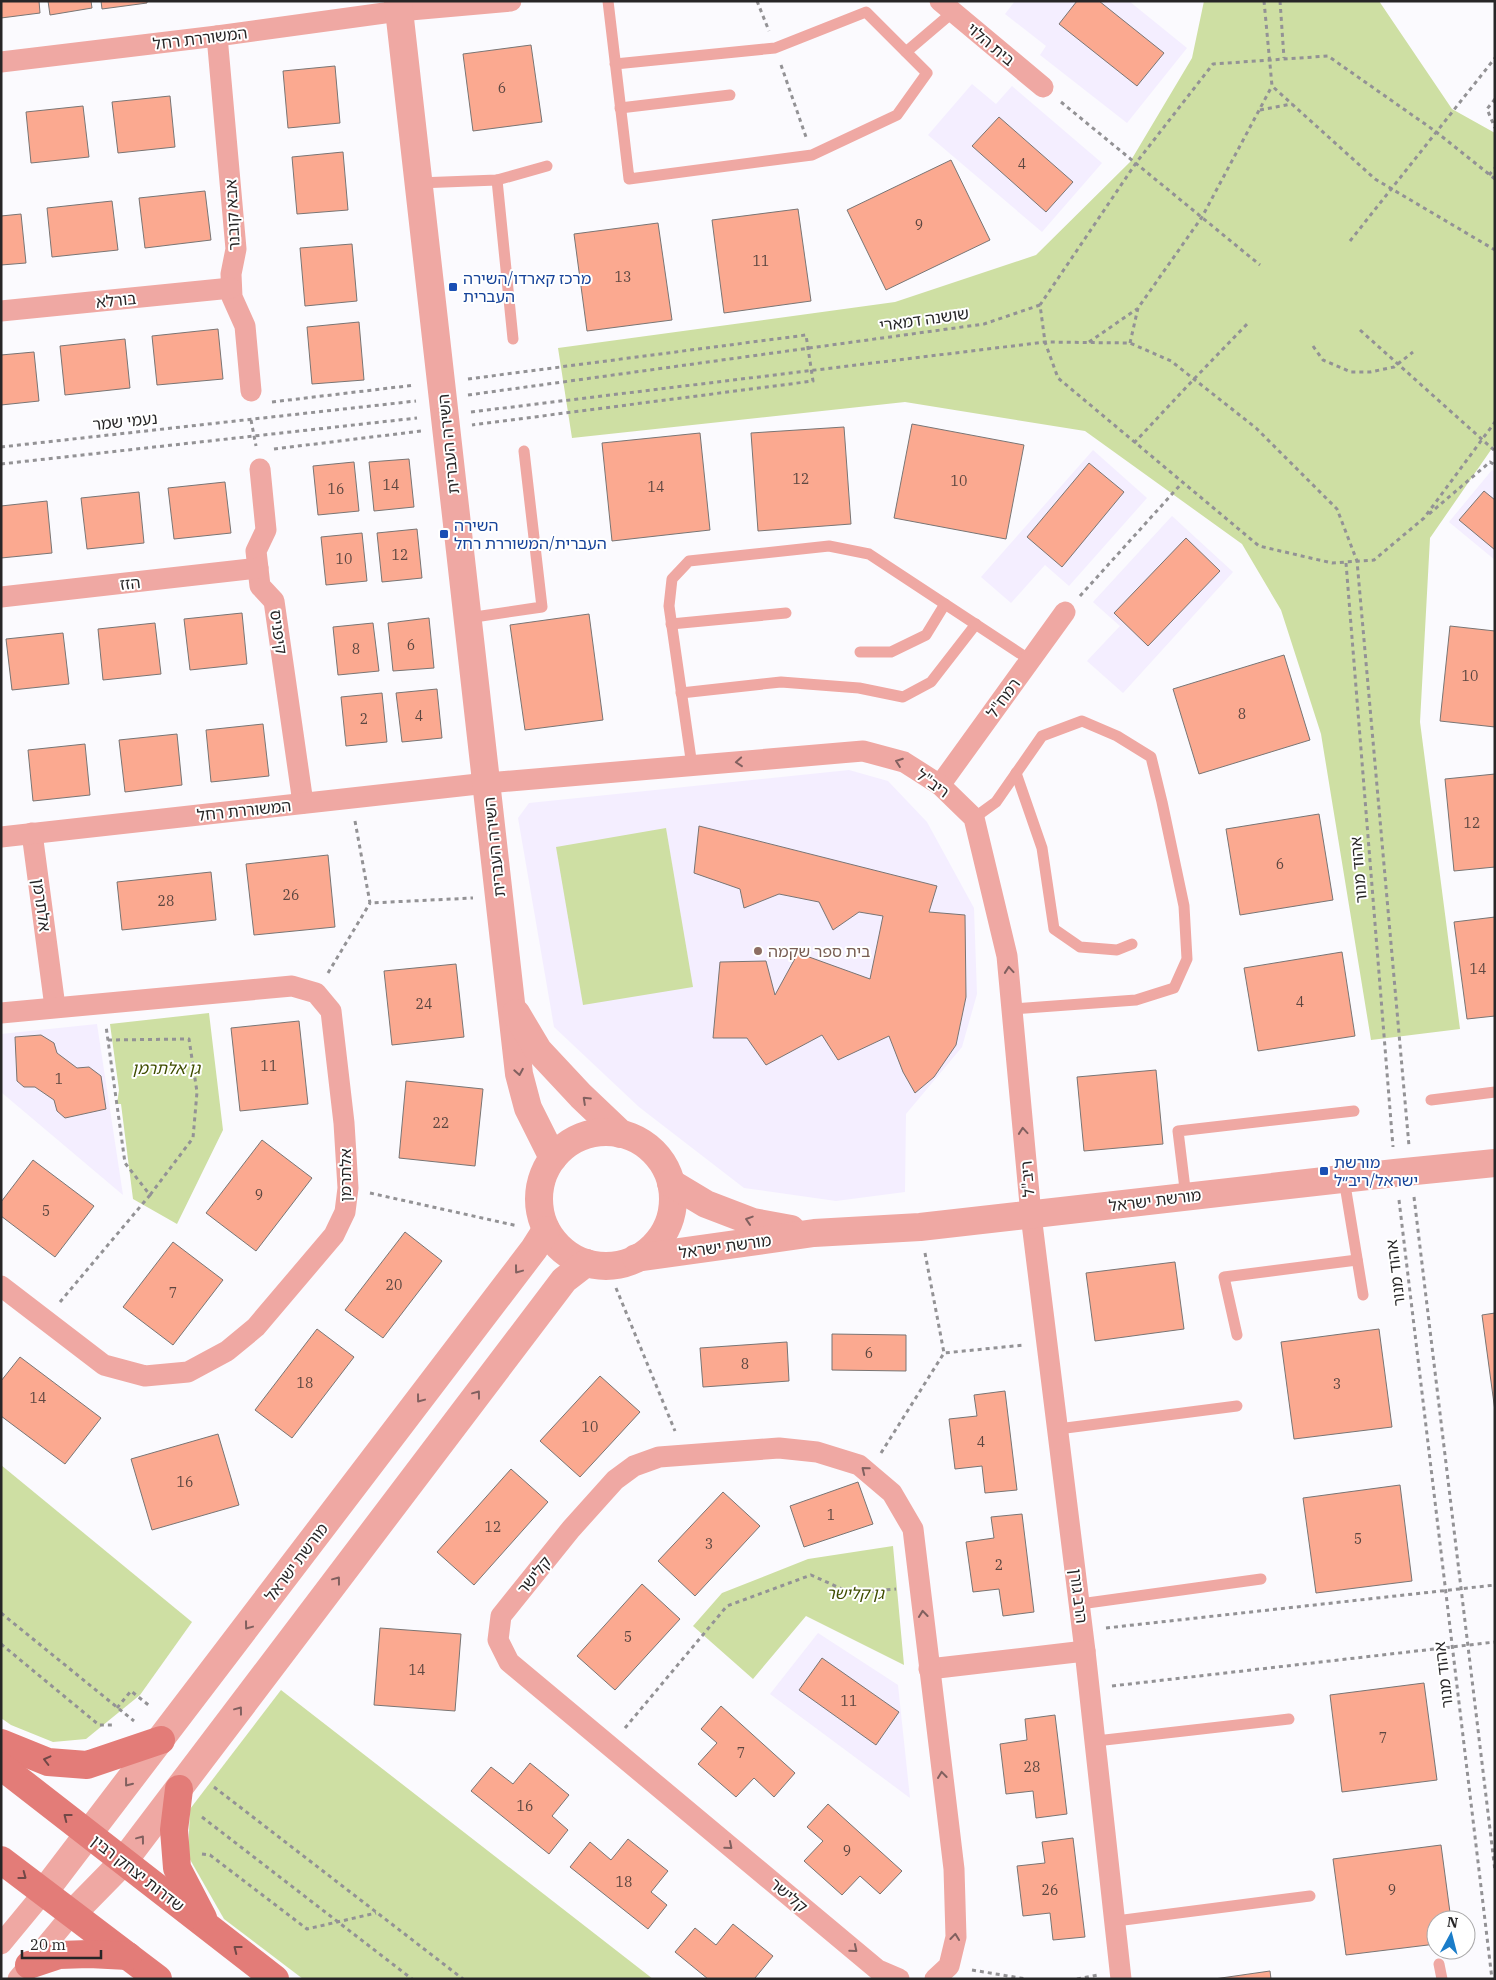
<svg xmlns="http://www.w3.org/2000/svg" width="1496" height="1980" font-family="'IBM Plex Serif','Noto Sans Hebrew',serif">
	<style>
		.education { fill: #f4eeff }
		.green { fill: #cedfa3 }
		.building { fill: #fba990; stroke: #797574 }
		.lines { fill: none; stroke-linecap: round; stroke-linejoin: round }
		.path { stroke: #939295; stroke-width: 3; stroke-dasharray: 4 4; stroke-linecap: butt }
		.service { stroke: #efa8a3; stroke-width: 11 }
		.minor { stroke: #efa8a3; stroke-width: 21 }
		.tertiary { stroke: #efa8a3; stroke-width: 28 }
		.secondary { stroke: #e37c78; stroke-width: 28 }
		.oneway { stroke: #81605f }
		.oneway2 { stroke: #724847 }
		.transit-dot { fill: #1a4fb4; stroke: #fff; stroke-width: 2 }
		.education-dot { fill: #8d6e63; stroke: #fff; stroke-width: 2 }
		.labels { text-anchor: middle; stroke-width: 4; stroke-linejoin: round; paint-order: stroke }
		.number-label { font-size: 14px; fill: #5c4741 }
		.street-label { font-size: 16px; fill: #272627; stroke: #fff }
		.transit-label { font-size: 16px; fill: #164399; stroke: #fff; text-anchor: start }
		.education-label { font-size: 16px; fill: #785e54; stroke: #fff; text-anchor: start }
		.park-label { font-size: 16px; font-style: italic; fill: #3f4d00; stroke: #fff }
	</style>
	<rect width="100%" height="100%" fill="#fbfafe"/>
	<g class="education">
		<path d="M1015 1H1129L1187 48 1127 123 1040 55 1046 46 1005 14Z"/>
		<path d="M972 84 996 104 1012 86 1102 163 1042 232 928 135Z"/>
		<path d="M1093 450 1147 498 1069 586 1045 565 1011 603 981 577Z"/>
		<path d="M1492 470 1495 472V560L1449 522Z"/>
		<path d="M1172 516 1233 572 1123 693 1087 661 1120 626 1093 602Z"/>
		<path d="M849 770 888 781 927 822 974 908 977 994 962 1047 906 1114 905 1192 836 1201 744 1188 639 1107 554 1027 518 818 529 803Z"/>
		<path d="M97 1024 123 1195 1 1092V1034Z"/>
		<path d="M818 1633 898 1685 910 1798 770 1694Z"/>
	</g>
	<g class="green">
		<path d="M1204 1H1379L1452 109 1495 133V444L1430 538 1420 722 1460 1029 1371 1040 1321 734 1281 610 1242 544 1085 431 905 402 572 438 558 348 895 302 1036 255 1130 162 1192 58Z"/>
		<path d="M666 828 693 987 583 1005 556 847Z"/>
		<path d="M209 1013 223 1130 177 1224 133 1199 121 1104H117L119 1090 110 1024Z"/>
		<path d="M1 1465 192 1622 140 1695 86 1739 53 1742 11 1725 1 1718Z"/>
		<path d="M893 1546 904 1665 806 1616 753 1679 693 1626 722 1593 808 1559Z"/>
		<path d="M281 1690 653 1979H303L224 1919 188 1856 190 1809Z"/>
	</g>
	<g class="building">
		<path d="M1 1H39L40 13 1 18Z"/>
		<path d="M48 1H91L92 8 50 15Z"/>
		<path d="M101 1H147V3L102 9Z"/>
		<path d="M1077 1H1099L1164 53 1137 86 1059 24Z"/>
		<path d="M531 45 542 122 473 131 463 54Z"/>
		<path d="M335 66 340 123 288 128 283 71Z"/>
		<path d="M170 96 175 147 118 153 112 102Z"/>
		<path d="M83 106 89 157 31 163 26 112Z"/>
		<path d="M999 117 1073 182 1046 212 972 146Z"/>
		<path d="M343 152 348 210 297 214 292 157Z"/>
		<path d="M951 160 990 240 886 290 847 210Z"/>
		<path d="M205 191 211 240 145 248 139 198Z"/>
		<path d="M112 201 118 250 52 257 47 208Z"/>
		<path d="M798 209 811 301 724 313 712 220Z"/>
		<path d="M21 214 26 263 1 265V216Z"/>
		<path d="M658 223 672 320 587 331 574 234Z"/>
		<path d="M352 244 357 301 305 306 300 248Z"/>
		<path d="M359 322 364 380 312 384 307 327Z"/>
		<path d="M218 329 223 379 157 385 152 336Z"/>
		<path d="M125 339 130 388 65 395 60 346Z"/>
		<path d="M34 352 39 401 1 405V355Z"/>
		<path d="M912 424 1024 445 1006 539 894 518Z"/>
		<path d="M844 427 851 524 758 531 751 433Z"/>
		<path d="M700 433 710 530 612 541 602 443Z"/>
		<path d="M409 459 414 507 374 511 369 462Z"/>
		<path d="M354 462 359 511 318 515 313 466Z"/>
		<path d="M1089 463 1124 492 1062 567 1027 537Z"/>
		<path d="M225 482 231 533 174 539 168 488Z"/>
		<path d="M1484 491 1495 500V550L1459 520Z"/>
		<path d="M139 492 144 543 87 549 81 498Z"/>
		<path d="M47 501 52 553 1 558V506Z"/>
		<path d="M417 529 422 578 382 582 377 533Z"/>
		<path d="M362 533 367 581 326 585 321 537Z"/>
		<path d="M1186 538 1220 571 1148 646 1114 613Z"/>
		<path d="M242 613 247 664 190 670 184 619Z"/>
		<path d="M589 614 603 720 525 730 510 625Z"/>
		<path d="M429 618 434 668 393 671 388 623Z"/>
		<path d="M155 623 161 674 103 680 98 629Z"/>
		<path d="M373 623 379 671 338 675 333 627Z"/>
		<path d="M1450 626 1495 631V727L1440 721Z"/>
		<path d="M63 633 69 684 12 690 6 639Z"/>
		<path d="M1284 655 1310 740 1199 774 1173 689Z"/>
		<path d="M437 689 442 738 402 742 396 693Z"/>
		<path d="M382 693 387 742 346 746 341 697Z"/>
		<path d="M263 724 269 776 211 782 206 730Z"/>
		<path d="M177 734 182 785 125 792 119 740Z"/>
		<path d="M85 744 90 795 33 801 28 750Z"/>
		<path d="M1495 774V867L1454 871 1445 779Z"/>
		<path d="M1319 814 1333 900 1240 915 1226 829Z"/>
		<path d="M699 826 937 886 929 912 965 915 966 997 956 1045 934 1077 915 1093 903 1072 889 1036 838 1060 822 1035 766 1065 747 1038H713L720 962 766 961 775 995 798 953 870 979 883 916 859 912 833 930 819 902 779 894 744 908 740 889 694 873Z"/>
		<path d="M328 855 335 927 254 935 246 864Z"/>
		<path d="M211 872 216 920 122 930 117 882Z"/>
		<path d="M1495 917V1016L1467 1019 1454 922Z"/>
		<path d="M1342 952 1355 1036 1258 1051 1244 968Z"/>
		<path d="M456 964 464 1037 392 1045 384 971Z"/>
		<path d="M299 1021 308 1104 240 1111 231 1028Z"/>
		<path d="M41 1035 54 1043 57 1053 77 1068 89 1067 101 1076 106 1109 65 1118 57 1111 54 1100 35 1087H24L17 1081 15 1037Z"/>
		<path d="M1156 1070 1163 1144 1084 1151 1077 1077Z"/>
		<path d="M406 1081 483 1089 475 1166 399 1158Z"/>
		<path d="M262 1140 312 1178 256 1251 206 1213Z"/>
		<path d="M33 1160 94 1206 55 1257 1 1216V1202Z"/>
		<path d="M405 1232 442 1261 383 1338 345 1310Z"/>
		<path d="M173 1242 223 1280 173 1345 123 1307Z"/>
		<path d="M1175 1262 1184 1329 1095 1341 1086 1273Z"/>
		<path d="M1495 1313V1411L1482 1315Z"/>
		<path d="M317 1329 354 1357 292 1438 255 1410Z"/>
		<path d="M1379 1329 1392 1427 1294 1439 1281 1342Z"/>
		<path d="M832 1334 906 1335V1371L832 1370Z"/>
		<path d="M787 1342 789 1381 703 1387 700 1348Z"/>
		<path d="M20 1357 101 1418 65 1464 1 1416V1381Z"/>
		<path d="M600 1376 640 1412 580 1477 540 1441Z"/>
		<path d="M1005 1391 1017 1490 985 1493 982 1466 955 1469 949 1419 977 1416 974 1395Z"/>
		<path d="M218 1434 239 1505 152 1530 131 1459Z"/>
		<path d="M511 1469 548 1502 474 1585 437 1552Z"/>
		<path d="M858 1482 873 1524 804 1547 790 1506Z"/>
		<path d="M1400 1485 1412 1581 1316 1593 1303 1498Z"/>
		<path d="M723 1492 760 1526 695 1596 658 1561Z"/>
		<path d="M1022 1514 1034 1612 1003 1616 999 1589 973 1592 966 1542 994 1538 991 1517Z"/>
		<path d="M642 1584 680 1619 615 1690 577 1656Z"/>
		<path d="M380 1628 461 1634 455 1711 374 1705Z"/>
		<path d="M822 1658 899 1712 876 1745 799 1690Z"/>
		<path d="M1424 1683 1437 1780 1342 1792 1330 1695Z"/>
		<path d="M721 1706 795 1773 774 1797 754 1778 736 1797 698 1764 717 1743 701 1729Z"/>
		<path d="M1055 1715 1067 1814 1036 1818 1033 1791 1006 1794 1000 1744 1027 1740 1025 1719Z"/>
		<path d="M530 1763 569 1795 552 1816 568 1830 549 1854 471 1791 491 1767 513 1784Z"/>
		<path d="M828 1804 902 1871 880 1894 860 1876 842 1895 804 1861 823 1841 807 1827Z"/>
		<path d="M1073 1838 1085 1937 1053 1940 1050 1913 1023 1916 1017 1866 1045 1863 1042 1842Z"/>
		<path d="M628 1839 668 1871 651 1892 667 1905 648 1929 570 1867 590 1842 611 1860Z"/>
		<path d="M1441 1845 1451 1920H1436V1944L1346 1955 1333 1859Z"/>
		<path d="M733 1924 773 1956 755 1978 757 1979H708L675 1952 695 1928 716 1945Z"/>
		<path d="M1270 1971 1271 1979H1214Z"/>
	</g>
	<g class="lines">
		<g class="path">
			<path d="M757 1 769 31"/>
			<path d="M1264 1 1272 86 1375 179 1495 250"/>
			<path d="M1280 1 1284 58"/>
			<path d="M781 65 806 137"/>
			<path d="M1495 99 1487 109 1495 128"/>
			<path d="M1061 102 1260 265"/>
			<path d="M1260 110 1292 104"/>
			<path d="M1489 175 1495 168"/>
			<path d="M1495 179 1435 131 1328 56 1213 64 1136 163 1040 305 1045 342 1058 378 1259 546 1332 563 1374 560 1424 518 1495 422"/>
			<path d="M1350 241 1495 58"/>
			<path d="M1360 330 1495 451"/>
			<path d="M1089 342 1137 309"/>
			<path d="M1130 343 1138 308 1202 217 1272 86"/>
			<path d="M1313 346 1323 360 1351 372H1370L1394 367 1413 352"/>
			<path d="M468 379 806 335 813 381 472 425"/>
			<path d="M468 395 984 324 1040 305"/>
			<path d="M272 402 415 385"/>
			<path d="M471 412 1045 342 1130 343 1171 361 1256 428 1337 509 1357 561 1409 1146"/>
			<path d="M251 420 256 446"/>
			<path d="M1134 443 1194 379 1249 322"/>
			<path d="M1 447 416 401"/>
			<path d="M274 449 421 431"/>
			<path d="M1 464 417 418"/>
			<path d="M1429 514 1490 462 1495 465"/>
			<path d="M1346 563 1393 1147"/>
			<path d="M1080 596 1182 483"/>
			<path d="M355 821 370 903 473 898"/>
			<path d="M328 973 370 903"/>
			<path d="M108 1040 189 1039 197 1092 193 1138 150 1195"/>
			<path d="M370 1193 518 1226"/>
			<path d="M1414 1197 1495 1871"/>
			<path d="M1399 1200 1492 1979"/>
			<path d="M925 1253 944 1353"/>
			<path d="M616 1288 675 1431"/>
			<path d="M60 1302 150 1195 125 1163 106 1026"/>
			<path d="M881 1453 944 1353 1024 1345"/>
			<path d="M1 1613 134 1721"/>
			<path d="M1106 1628 1495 1585"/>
			<path d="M1 1644 99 1725H115"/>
			<path d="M1112 1686 1495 1642"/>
			<path d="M117 1708 131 1691 151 1707"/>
			<path d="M625 1728 727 1606 811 1575 851 1593 896 1589"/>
			<path d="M214 1787 463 1979"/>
			<path d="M202 1817 412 1979"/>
			<path d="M202 1854 210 1855 307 1929 376 1913"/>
			<path d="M972 1970 1026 1979"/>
			<path d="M1077 1979 1098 1975"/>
		</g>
		<g class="service">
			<path d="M608 1 629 179 812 155 897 115 927 73 866 12 775 48 615 64"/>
			<path d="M906 52 953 12"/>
			<path d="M620 108 730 95"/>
			<path d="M497 180 513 339"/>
			<path d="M418 183 497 180 547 166"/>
			<path d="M468 618 542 607 524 451"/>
			<path d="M671 624 786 613"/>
			<path d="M860 652H891L926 635 945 604"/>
			<path d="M681 693 781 682 859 688 903 697 931 682 976 624"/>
			<path d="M692 766 669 606 672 579 689 561 829 546 869 554 1030 660"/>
			<path d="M1016 773 1042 848 1054 929 1080 947 1117 950 1132 944"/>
			<path d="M974 818 996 802 1042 736 1082 721 1117 736 1151 757 1162 802 1184 906 1187 959 1174 988 1136 1000 1012 1009"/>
			<path d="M1431 1100 1495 1092"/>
			<path d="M1344 1179 1363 1295"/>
			<path d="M1186 1197 1178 1131 1354 1111"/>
			<path d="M1237 1335 1224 1277 1357 1260"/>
			<path d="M1058 1429 1237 1406"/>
			<path d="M1080 1604 1261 1579"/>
			<path d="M1096 1741 1289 1719"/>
			<path d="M1116 1921 1310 1896"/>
			<path d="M1439 1964 1442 1979"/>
		</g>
		<g class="minor">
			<path d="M940 1 1043 87"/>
			<path d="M217 36 236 249 231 274 232 297 245 326 251 391"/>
			<path d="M1 62 217 36 399 11 511 1"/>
			<path d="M1 311 231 288"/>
			<path d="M260 469 266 530 256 551 260 586 274 601 303 803"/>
			<path d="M1 597 258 568"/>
			<path d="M940 785 1065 612"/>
			<path d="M32 833 55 1007"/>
			<path d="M1 837 487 783 863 751 904 762 940 785 974 818 1007 956 1031 1215 1085 1651 1121 1979"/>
			<path d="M1 1013 292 986 316 993 331 1011 344 1123 348 1188 345 1212 334 1235 256 1327 227 1351 188 1372 145 1376 104 1365 1 1286"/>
			<path d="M929 1669 1085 1651"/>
			<path d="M1 1944 44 1892"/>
			<path d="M18 1979 72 1914"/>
			<path d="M899 1979 878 1970 509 1662 498 1640 501 1616 571 1529 615 1480 634 1466 659 1457 779 1448 817 1452 859 1465 892 1493 913 1529 954 1869 956 1937 949 1966 935 1979"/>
		</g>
		<g class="tertiary">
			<path d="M398 1 519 1074 528 1108 553 1158"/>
			<path d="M516 1013 538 1050 581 1096 621 1134"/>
			<circle cx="606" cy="1199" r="67"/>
			<path d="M671 1183 706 1204 753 1222 791 1229"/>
			<path d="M636 1258 814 1233 920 1227 1395 1173 1495 1163"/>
			<path d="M44 1892 534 1249 546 1230"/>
			<path d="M72 1914 123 1862 564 1280 586 1263"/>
		</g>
		<g class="secondary">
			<path d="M1 1743 48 1762 87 1765 161 1740"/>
			<path d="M1 1766 275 1979"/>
			<path d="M179 1789 174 1830 177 1868 203 1918"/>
			<path d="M1 1860 158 1979"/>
			<path d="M29 1965 59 1955 89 1954 128 1956"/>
		</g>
	</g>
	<defs><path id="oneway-chevron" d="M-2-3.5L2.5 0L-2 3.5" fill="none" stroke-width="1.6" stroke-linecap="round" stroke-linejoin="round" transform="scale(1.25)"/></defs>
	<g class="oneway">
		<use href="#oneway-chevron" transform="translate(739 762) rotate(175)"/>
		<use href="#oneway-chevron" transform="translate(899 762) rotate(-160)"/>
		<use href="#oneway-chevron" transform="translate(1009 970) rotate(-95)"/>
		<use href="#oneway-chevron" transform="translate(519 1072) rotate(80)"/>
		<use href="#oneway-chevron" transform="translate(586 1100) rotate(-137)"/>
		<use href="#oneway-chevron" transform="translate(1023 1131) rotate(-95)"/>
		<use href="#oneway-chevron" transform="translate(749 1220) rotate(-162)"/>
		<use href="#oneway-chevron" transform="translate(518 1270) rotate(127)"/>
		<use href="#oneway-chevron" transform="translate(477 1394) rotate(-53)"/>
		<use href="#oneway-chevron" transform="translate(420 1399) rotate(127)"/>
		<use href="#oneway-chevron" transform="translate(865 1470) rotate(-141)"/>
		<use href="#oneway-chevron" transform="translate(337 1580) rotate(-53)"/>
		<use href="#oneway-chevron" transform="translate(923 1614) rotate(-96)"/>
		<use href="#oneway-chevron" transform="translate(248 1626) rotate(127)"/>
		<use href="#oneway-chevron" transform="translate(239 1710) rotate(-53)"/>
		<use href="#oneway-chevron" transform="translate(942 1775) rotate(-97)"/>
		<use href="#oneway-chevron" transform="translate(128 1783) rotate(128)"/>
		<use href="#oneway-chevron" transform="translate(141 1839) rotate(-53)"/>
		<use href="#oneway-chevron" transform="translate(729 1846) rotate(40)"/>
		<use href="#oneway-chevron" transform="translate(955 1937) rotate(-84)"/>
		<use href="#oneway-chevron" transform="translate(854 1949) rotate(40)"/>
	</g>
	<g class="oneway2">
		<use href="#oneway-chevron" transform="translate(47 1760) rotate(-166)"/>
		<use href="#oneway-chevron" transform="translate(67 1817) rotate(-142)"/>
		<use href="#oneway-chevron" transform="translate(23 1876) rotate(37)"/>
		<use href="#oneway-chevron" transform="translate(237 1949) rotate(-142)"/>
	</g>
	<g class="transit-dot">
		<rect x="448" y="282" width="10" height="10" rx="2.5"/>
		<rect x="439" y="529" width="10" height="10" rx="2.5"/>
		<rect x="1319" y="1166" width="10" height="10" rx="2.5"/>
	</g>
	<circle class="education-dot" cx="758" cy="951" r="5"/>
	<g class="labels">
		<g class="number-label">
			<text x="502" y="93">6</text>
			<text x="1022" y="169">4</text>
			<text x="919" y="230">9</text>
			<text x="761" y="266">11</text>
			<text x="623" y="282">13</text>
			<text x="801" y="484">12</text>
			<text x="959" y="486">10</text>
			<text x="391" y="490">14</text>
			<text x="656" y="492">14</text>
			<text x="336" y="494">16</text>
			<text x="400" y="560">12</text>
			<text x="344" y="564">10</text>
			<text x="411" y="650">6</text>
			<text x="356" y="654">8</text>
			<text x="1470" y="681">10</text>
			<text x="1242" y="719">8</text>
			<text x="419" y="721">4</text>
			<text x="364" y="724">2</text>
			<text x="1472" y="828">12</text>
			<text x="1280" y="869">6</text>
			<text x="291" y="900">26</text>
			<text x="166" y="906">28</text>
			<text x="1478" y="974">14</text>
			<text x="1300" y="1007">4</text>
			<text x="424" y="1009">24</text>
			<text x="269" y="1071">11</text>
			<text x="59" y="1084">1</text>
			<text x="441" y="1128">22</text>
			<text x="259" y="1200">9</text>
			<text x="46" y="1216">5</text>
			<text x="394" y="1290">20</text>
			<text x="173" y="1298">7</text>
			<text x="869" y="1358">6</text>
			<text x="745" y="1369">8</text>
			<text x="305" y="1388">18</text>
			<text x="1337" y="1389">3</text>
			<text x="38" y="1403">14</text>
			<text x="590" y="1432">10</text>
			<text x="981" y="1447">4</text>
			<text x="185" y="1487">16</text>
			<text x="831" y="1520">1</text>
			<text x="493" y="1532">12</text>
			<text x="1358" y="1544">5</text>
			<text x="709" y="1549">3</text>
			<text x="999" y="1570">2</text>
			<text x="628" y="1642">5</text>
			<text x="417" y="1675">14</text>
			<text x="849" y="1706">11</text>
			<text x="1383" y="1743">7</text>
			<text x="741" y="1758">7</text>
			<text x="1032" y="1772">28</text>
			<text x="525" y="1811">16</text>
			<text x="847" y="1856">9</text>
			<text x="624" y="1887">18</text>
			<text x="1050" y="1895">26</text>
			<text x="1392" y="1895">9</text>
		</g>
		<g class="street-label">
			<text transform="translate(200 38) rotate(-7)" y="6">המשוררת רחל</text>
			<text transform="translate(991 44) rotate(40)" y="6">בית הלוי</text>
			<text transform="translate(232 215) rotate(-93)" y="6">אבא קובנר</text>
			<text transform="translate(116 300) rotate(-6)" y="6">בורלא</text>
			<text transform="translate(924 319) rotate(-8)" y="6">שושנה דמארי</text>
			<text transform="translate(125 421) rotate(-6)" y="6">נעמי שמר</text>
			<text transform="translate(448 444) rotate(-96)" y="6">השירה העברית</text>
			<text transform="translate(130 583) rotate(-6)" y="6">הזז</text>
			<text transform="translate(279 632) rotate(82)" y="6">קיפניס</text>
			<text transform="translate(1003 698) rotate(-54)" y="6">רמח"ל</text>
			<text transform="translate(933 783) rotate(36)" y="6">ריב"ל</text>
			<text transform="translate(244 810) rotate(-6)" y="6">המשוררת רחל</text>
			<text transform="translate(494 847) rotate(-96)" y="6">השירה העברית</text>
			<text transform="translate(1358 870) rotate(-95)" y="6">אהוד מנור</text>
			<text transform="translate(42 905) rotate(82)" y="6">אלתרמן</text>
			<text transform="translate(345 1175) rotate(-90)" y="6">אלתרמן</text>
			<text transform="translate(1027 1179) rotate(-95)" y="6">ריב"ל</text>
			<text transform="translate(1155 1200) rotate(-7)" y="6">מורשת ישראל</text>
			<text transform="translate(725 1246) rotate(-8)" y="6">מורשת ישראל</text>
			<text transform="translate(1395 1273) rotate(-97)" y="6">אהוד מנור</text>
			<text transform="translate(296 1562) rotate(-53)" y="6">מורשת ישראל</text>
			<text transform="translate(534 1575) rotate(-51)" y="6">קלישר</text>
			<text transform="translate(1079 1596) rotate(83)" y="6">הרב גורן</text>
			<text transform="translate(1443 1675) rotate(-97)" y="6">אהוד מנור</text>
			<text transform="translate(138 1873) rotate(38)" y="6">שדרות יצחק רבין</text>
			<text transform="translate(789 1895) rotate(40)" y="6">קלישר</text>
		</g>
		<g class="transit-label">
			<text x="463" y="284">מרכז קארדו/השירה<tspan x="463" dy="18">העברית</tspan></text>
			<text x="454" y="531">השירה<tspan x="454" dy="18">העברית/המשוררת רחל</tspan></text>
			<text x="1334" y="1168">מורשת<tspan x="1334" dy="18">ישראל/ריב״ל</tspan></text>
		</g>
		<g class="education-label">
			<text x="768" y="957">בית ספר שקמה</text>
		</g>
		<g class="park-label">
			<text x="166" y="1074">גן אלתרמן</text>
			<text x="855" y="1599">גן קלישר</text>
		</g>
	</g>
	<rect width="1496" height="1980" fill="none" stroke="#272627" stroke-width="5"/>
	<g transform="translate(1451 1935) rotate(7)"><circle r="24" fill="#ffffff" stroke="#a9a8a9"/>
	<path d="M0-4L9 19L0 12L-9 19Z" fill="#1b7dc9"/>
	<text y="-8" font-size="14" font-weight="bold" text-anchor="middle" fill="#272627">N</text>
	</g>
	<path d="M22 1950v8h79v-8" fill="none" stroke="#272627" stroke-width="2.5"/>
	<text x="30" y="1950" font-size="15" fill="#272627" stroke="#ffffff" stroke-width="4" paint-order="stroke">20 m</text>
</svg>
